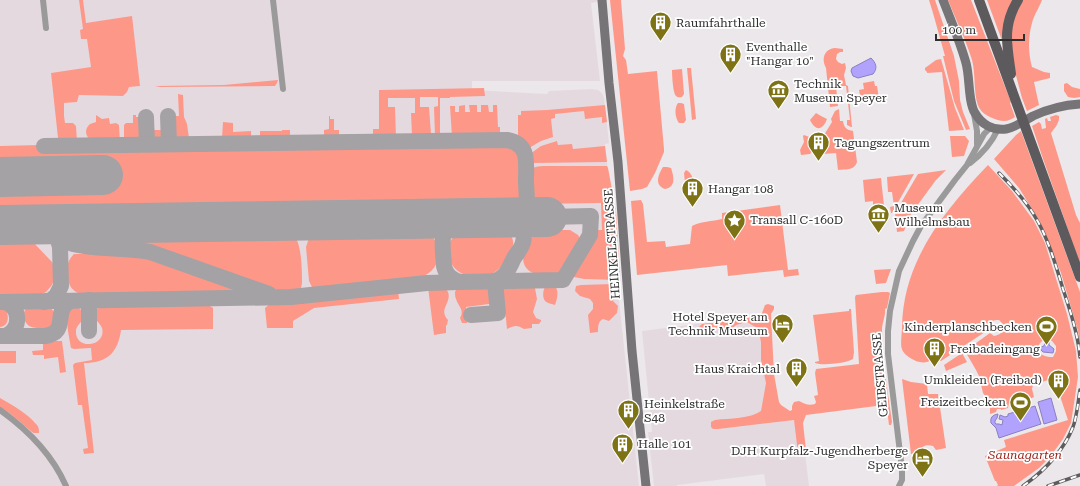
<svg xmlns="http://www.w3.org/2000/svg" width="1080" height="486" font-family="'Roboto Serif',serif">
	<style>
		.built { fill: #e5d9e0 }
		.green { fill: #fd9889; fill-rule: evenodd }
		.water { fill: #b1a2fd; stroke: #8a80c0 }
		.lines { fill: none; stroke-linecap: round; stroke-linejoin: round }
		.taxiway { stroke: #a4a2a4; stroke-width: 16 }
		.runway { stroke: #a4a2a4; stroke-width: 40 }
		.street { stroke: #9b9a9b; stroke-width: 6 }
		.secondary { stroke: #767477; stroke-width: 9 }
		.primary { stroke: #5c5a5d; stroke-width: 10 }
		.rail-casing { stroke: #5e5d5e; stroke-width: 3.5 }
		.rail { stroke: #fff; stroke-width: 2; stroke-dasharray: 6; stroke-linecap: butt }
		.labels { text-anchor: middle; stroke-width: 3.5; stroke-linejoin: round; paint-order: stroke }
		.poi-label { font-size: 12px; fill: #302f30; stroke: #fff; text-anchor: start }
		.street-label { font-size: 12px; fill: #302f30; stroke: #fff }
		.park-label { font-size: 12px; font-style: italic; fill: #981e16; stroke: #fff }
	</style>
	<rect width="100%" height="100%" fill="#ebe7ea"/>
	<g class="built">
		<path d="M0 0H607L591 3 600 81H472V90L547 94 549 91 592 89 598 90 602 93 604 98 609 143 605 144 615 236 617 282 639 486H0Z"/>
		<path d="M766 315 777 416 800 413 809 486H766L764 474 677 485V486H654L648 432H652L642 331Z"/>
	</g>
	<g class="green">
		<path d="M79 0H83L86 23 132 16 140 86 129 87 127 92 123 96 79 95 77 102 64 103V116L65 123H73L76 126 77 142 40 143V141L58 138 51 73 91 67 87 39H81L80 30 83 29Z"/>
		<path d="M610 0H621L625 49 623 56 626 60 628 74 657 71 664 149V152L655 173 647 187 642 189 630 191Z"/>
		<path d="M929 0H935L954 56 959 81 960 100 963 112 970 129 966 130 954 101 943 56H945L933 13Z"/>
		<path d="M948 0H971L1011 102 1010 103 1015 117C1012 119 1008 121 1004 121 997 121 983 115 980 109 973 99 976 74 972 60 966 40 956 20 948 0Z"/>
		<path d="M987 0H1015L1004 46Z"/>
		<path d="M1022 0H1042C1039 8 1034 15 1032 23 1028 37 1028 53 1032 67L1044 72 1050 73V78L1034 82 1039 105 1027 111 1022 98 1014 68 1011 54 1012 17Z"/>
		<path d="M835 48 843 49V52H840L837 54 836 59 838 62 842 64 845 63 846 68 844 75 846 85 848 86 852 127H851L847 125V120H850L846 86H836L838 106 830 107 826 68C821 59 824 49 835 48Z"/>
		<path d="M941 59 955 108 964 130 949 131 942 72 927 73V72L925 70V68L936 60Z"/>
		<path d="M687 68H691L696 119 692 120Z"/>
		<path d="M682 69 684 94 682 97C679 97 678 98 676 96 673 93 672 75 672 70Z"/>
		<path d="M278 80 277 83 275 86 160 87 155 86 224 85Z"/>
		<path d="M874 81 875 86H877L879 98 861 101 859 90 864 89 863 83Z"/>
		<path d="M1064 84 1067 83 1072 87 1080 89V97L1074 98 1068 97 1064 91Z"/>
		<path d="M484 88 485 96 450 97V98H440V137L435 136 434 107 438 106V97H420V107H429L431 134 429 137H412L411 113H415V98H388V107H395L396 138H373V129H379V90Z"/>
		<path d="M178 94 183 95 184 117 187 124 189 138 187 141H175L172 138 171 116H179Z"/>
		<path d="M678 103H681L684 104 686 120 684 123H679C675 118 674 108 678 103Z"/>
		<path d="M465 105V112H470L469 105H477V112H481V105H488L489 112H493V105H497L498 127H500V136L452 137 450 106H455V112H459V106Z"/>
		<path d="M605 105 607 122 602 123V117L585 119 584 111 555 114V118L551 119 553 137 541 141 529 148 526 147 518 140V115H521V111L547 110Z"/>
		<path d="M839 109 840 121H843C844 128 847 130 853 131L857 162C854 171 845 169 838 170L836 153 823 154V152L830 139 824 135 832 122 831 119 835 111Z"/>
		<path d="M816 113 821 116 827 119C823 130 816 132 810 120Z"/>
		<path d="M96 115 102 119 109 118 110 124 116 123 119 125 120 142C110 142 87 146 86 132 86 129 87 127 90 124L96 122Z"/>
		<path d="M133 115H136V117H143L142 139 141 141H124V125L126 123H133Z"/>
		<path d="M1056 115 1059 116C1060 122 1055 128 1051 133L1076 215 1080 223V265C1065 219 1047 172 1032 126L1039 122 1041 124 1042 129 1046 128 1045 119 1047 118 1048 121H1051L1050 117Z"/>
		<path d="M329 116H330V119H334V130H339V138H324V130L329 129Z"/>
		<path d="M223 122 233 123V132L251 131V137L247 140H224L222 138Z"/>
		<path d="M151 130H164C166 134 165 138 162 141H152L150 138V131Z"/>
		<path d="M282 130H290V139L263 140 260 138V131H282Z"/>
		<path d="M1021 131 1080 292V347L1078 331 1061 273 1039 220 1019 188 994 159 1016 135Z"/>
		<path d="M804 135C809 137 816 139 817 144L810 154 801 155 800 150 804 142 803 136Z"/>
		<path d="M950 136H965L969 141 964 156 952 157Z"/>
		<path d="M557 141 558 145 572 144 573 149 605 146 607 162 534 163C530 161 528 158 530 154L541 146Z"/>
		<path d="M505 143C509 144 514 145 517 148 525 155 523 187 523 198L521 202 519 204 0 212V146L40 145 41 150Z"/>
		<path d="M988 165 1012 191 1034 221 1045 243 1067 314 1076 351 1078 377 1071 423 1063 439 1050 457 1039 468 1014 486H997L998 485 996 481H995L985 456 1006 447 1004 440 1068 420 1054 378 1033 385 1032 389 1034 397 1030 399V400L1018 405 1017 401H1011L1009 403 1008 408 1001 410V409H997L996 412 990 414V404L988 400 983 393 979 376 976 370 965 351 990 333 994 336C1004 334 1007 327 999 320 991 319 987 325 985 332L941 361C935 357 933 360 927 362 920 364 910 359 905 354 904 352 902 351 902 349 900 344 902 333 902 327 903 261 944 211 988 165ZM1046 338 1052 341 1056 346V351L1053 357C1038 357 1032 347 1046 338Z"/>
		<path d="M551 166H607L608 168 616 211 620 277 617 280 584 279 574 277V272L575 269 596 230H602L601 203 535 204 532 201 530 196V170C535 165 545 166 551 166Z"/>
		<path d="M663 167H667L671 168C674 177 676 187 665 189 654 185 658 175 663 167Z"/>
		<path d="M686 170C691 172 693 178 694 183L692 186 688 187 685 183 684 173Z"/>
		<path d="M946 170 936 180 911 214 904 231 897 232 895 213 918 174Z"/>
		<path d="M914 174 892 213H891L890 207 894 206 892 192H888L887 177Z"/>
		<path d="M881 178 884 206 873 207V201L865 202 863 180Z"/>
		<path d="M641 200 643 204 647 242 665 241 666 247 690 244 692 226C698 222 714 221 722 219V213L780 205 788 270 798 269 799 275 784 277 783 270 728 276 727 265 637 275 631 201Z"/>
		<path d="M570 230 578 235C583 243 577 250 573 257 569 263 566 269 560 273 555 276 550 276 545 275 525 275 518 262 527 245 531 238 535 233 543 231 551 229 562 230 570 230Z"/>
		<path d="M502 231C527 236 504 269 490 275 484 277 476 277 469 276 448 272 439 244 459 233 464 230 494 231 502 231Z"/>
		<path d="M423 232C427 234 431 236 434 239 437 242 438 247 438 251 439 267 430 276 414 279L317 289 312 287 309 281 306 247 309 238 315 234Z"/>
		<path d="M293 235C302 241 302 272 302 283L301 288 297 291H286L268 289 153 248 88 240V237Z"/>
		<path d="M31 238 32 241 52 262 54 266V280L52 285 46 292 36 297H0V239Z"/>
		<path d="M126 253C161 255 198 272 231 284L237 288V291L235 293 231 294 89 296C73 294 67 286 67 271 67 264 69 259 74 254Z"/>
		<path d="M891 269 886 283 876 284 874 270Z"/>
		<path d="M612 284 616 294 613 301 618 306 617 313 609 321 603 319C598 321 598 327 598 332L590 333 588 315 593 309V303L590 299 580 296 575 291 576 286 581 285Z"/>
		<path d="M546 285H554C560 291 557 299 555 305 552 304 547 303 545 301 542 297 543 289 546 285Z"/>
		<path d="M444 286C445 288 447 290 448 292 452 303 438 309 448 320L447 325H446V333L434 335 428 287Z"/>
		<path d="M458 286C465 286 479 285 485 287 492 290 492 299 489 304L466 307 467 323H462L460 318C465 310 458 306 456 299 455 297 455 294 455 292Z"/>
		<path d="M506 286 531 285 535 288 537 299 533 312 536 318 541 320V321L539 324H532V328L524 329C517 325 515 325 507 329L505 309 500 295 501 292Z"/>
		<path d="M398 291 399 299 314 308 293 321V328H267L265 308 271 303Z"/>
		<path d="M882 292H888L890 293 887 308 885 309C886 315 882 323 882 330 882 361 888 392 892 422L891 425H889L887 409 884 405 806 415 803 423 806 450 800 453H798L794 420 718 429H713L711 427V422L715 420C730 418 750 419 761 411L766 383 761 360V342L759 333 757 328 747 322 743 323 736 325 730 330C724 328 720 327 713 328 708 329 706 331 700 330L699 327 702 324 756 317 762 313 765 305 768 304 774 306V309L771 314 774 374 779 402 781 405 790 411 792 410V406L794 402 799 401C805 404 809 406 815 404L816 402 814 396 818 395 815 373 816 369 859 364 855 297 856 295Z"/>
		<path d="M207 304 213 308V329L121 330C118 353 107 363 84 363L94 453 84 454 83 449 88 448 82 405H78L73 365 75 363 92 360 91 348 74 349 71 348C70 338 60 305 77 306L85 314C84 321 77 324 76 330 74 351 107 347 102 328 100 323 95 320 93 314L94 312 101 305Z"/>
		<path d="M0 307 6 310C9 316 9 326 0 327Z"/>
		<path d="M28 307C35 307 44 306 50 308 58 312 55 327 47 328 42 328 32 329 28 325 23 321 22 310 28 307Z"/>
		<path d="M849 309H851L854 352 853 359C847 363 823 366 815 363V362L819 361 813 315 849 311Z"/>
		<path d="M43 341H62L66 372 60 373 58 357 44 359V355H33L32 351 43 350Z"/>
		<rect x="0" y="351" width="16" height="12"/>
		<path d="M962 353 967 362 946 371 944 365Z"/>
		<path d="M902 379 911 382 927 384 928 394H938L946 448 936 450 933 446C926 444 921 446 919 453L911 454Z"/>
		<path d="M0 398C11 404 28 414 36 424 39 427 39 429 39 433H34L32 432 12 415 0 407Z"/>
	</g>
	<g class="water">
		<path d="M871 58C876 63 878 68 873 74L858 78 853 76 851 71 852 68Z"/>
		<path d="M1046 341 1049 342V345L1054 349 1053 353 1043 352 1041 350V347L1044 346 1045 342Z"/>
		<path d="M1051 398 1057 420 1044 424 1038 402Z"/>
		<path d="M1035 406 1041 424 999 438 996 428 991 423C990 418 992 415 998 414L997 418 995 421V423L996 424H999L1002 425 1003 420 999 419 1000 415 1005 417 1008 416V414Z"/>
	</g>
	<g class="lines">
		<g class="taxiway">
			<path d="M168 116 169 144"/>
			<path d="M146 117 147 144"/>
			<path d="M44 146 507 140C530 144 526 163 526 181 526 190 528 200 526 209 523 215 519 216 513 217"/>
			<path d="M427 219C435 222 440 226 443 235"/>
			<path d="M35 225C41 226 47 227 52 231 59 236 65 242 73 244 98 250 125 247 150 252L269 294"/>
			<path d="M60 247C63 230 72 226 87 224"/>
			<path d="M460 282C451 279 446 275 444 266 443 244 436 225 463 218"/>
			<path d="M492 282C506 278 508 270 514 258 517 253 522 248 523 242 527 229 517 220 506 218"/>
			<path d="M89 300V331"/>
			<path d="M0 302 291 297 427 283 460 282 563 280 590 235 591 216 547 217"/>
			<path d="M4 302C21 306 21 329 7 335"/>
			<path d="M44 302 51 300 56 296 61 286 60 247 58 240 55 234"/>
			<path d="M471 315 498 313 495 282"/>
			<path d="M0 336H45C70 332 52 311 70 301"/>
		</g>
		<g class="runway">
			<path d="M0 177 103 175"/>
			<path d="M0 225 547 217"/>
		</g>
		<g class="street">
			<path d="M43 0 46 28"/>
			<path d="M273 0 283 89"/>
			<path d="M974 114 977 131V144"/>
			<path d="M970 163C982 154 992 142 998 129"/>
			<path d="M0 410C28 430 52 454 66 486"/>
			<path d="M899 486 902 480V469L888 354V331L890 311 899 271 913 241 921 226 955 180 967 165 984 134 991 127"/>
		</g>
		<g class="secondary">
			<path d="M602 0 609 83 618 162 632 351 646 486"/>
			<path d="M943 0C951 21 960 41 966 63 970 77 968 102 975 113 981 124 993 131 1006 129 1016 127 1024 121 1033 116 1048 109 1064 105 1080 104"/>
		</g>
		<g class="primary">
			<path d="M979 0 1080 277"/>
			<path d="M1011 74C1007 45 1002 26 1018 0"/>
		</g>
		<defs>
			<g id="rail">
				<path d="M999 173C1013 187 1028 203 1037 220 1049 241 1056 266 1063 289 1070 310 1078 334 1080 357"/>
				<path d="M1023 486C1044 471 1063 452 1073 427 1077 416 1078 402 1080 390"/>
				<path d="M1048 486 1080 475"/>
			</g>
		</defs>
		<use href="#rail" class="rail-casing"/>
		<use href="#rail" class="rail"/>
	</g>
	<defs>
		<symbol id="building-pin" viewBox="-11 -11 22 30"><path d="M0 17L-7.5 6A9.5 9.5 0 1 1 7.5 6Z" fill="#7d7315" stroke="#fff"/><path d="M-4-6H4V6H1V3H-1V6H-4ZM-2.5-4.3h1.7v1.8h-1.7ZM.8-4.3h1.7v1.8H.8ZM-2.5-1h1.7V.8h-1.7ZM.8-1h1.7V.8H.8Z" fill="#fff"/></symbol>
		<symbol id="museum-pin" viewBox="-11 -11 22 30"><path d="M0 17L-7.5 6A9.5 9.5 0 1 1 7.5 6Z" fill="#7d7315" stroke="#fff"/><path d="M0-6L6-3V-2H-6V-3ZM-5-1h2V3h-2ZM-1-1h2V3h-2ZM3-1h2V3H3ZM-6 4H6V6H-6Z" fill="#fff"/></symbol>
		<symbol id="sight-pin" viewBox="-11 -11 22 30"><path d="M0 17L-7.5 6A9.5 9.5 0 1 1 7.5 6Z" fill="#7d7315" stroke="#fff"/><path d="M0-6L1.8-2.2L6-1.7L2.9 1.2L3.7 5.4L0 3.3L-3.7 5.4L-2.9 1.2L-6-1.7L-1.8-2.2Z" fill="#fff"/></symbol>
		<symbol id="hotel-pin" viewBox="-11 -11 22 30"><path d="M0 17L-7.5 6A9.5 9.5 0 1 1 7.5 6Z" fill="#7d7315" stroke="#fff"/><path d="M-6-4.5h1.5V1H6V5H4.5V3h-9V5H-6ZM-4 0a1.8 1.8 0 1 1 3.6 0ZM.5 0V-2.5h3Q6-2.5 6 0Z" fill="#fff"/></symbol>
		<symbol id="stadium-pin" viewBox="-11 -11 22 30"><path d="M0 17L-7.5 6A9.5 9.5 0 1 1 7.5 6Z" fill="#7d7315" stroke="#fff"/><path d="M0-5a6.5 5 0 1 0 0 10a6.5 5 0 1 0 0-10ZM-3.5-1.8h7v3.6h-7Z" fill="#fff"/></symbol>
	</defs>
	<g fill-rule="evenodd">
		<use href="#building-pin" x="648" y="10" width="25" height="34"/>
		<use href="#building-pin" x="718" y="42" width="25" height="34"/>
		<use href="#museum-pin" x="766" y="78" width="25" height="34"/>
		<use href="#building-pin" x="806" y="130" width="25" height="34"/>
		<use href="#building-pin" x="680" y="176" width="25" height="34"/>
		<use href="#museum-pin" x="866" y="202" width="25" height="34"/>
		<use href="#sight-pin" x="722" y="208" width="25" height="34"/>
		<use href="#hotel-pin" x="770" y="312" width="25" height="34"/>
		<use href="#stadium-pin" x="1034" y="314" width="25" height="34"/>
		<use href="#building-pin" x="922" y="336" width="25" height="34"/>
		<use href="#building-pin" x="784" y="356" width="25" height="34"/>
		<use href="#building-pin" x="1046" y="368" width="25" height="34"/>
		<use href="#stadium-pin" x="1008" y="390" width="25" height="34"/>
		<use href="#building-pin" x="616" y="398" width="25" height="34"/>
		<use href="#building-pin" x="610" y="432" width="25" height="34"/>
		<use href="#hotel-pin" x="910" y="446" width="25" height="34"/>
	</g>
	<g class="labels">
		<g class="poi-label">
			<text x="676" y="27">Raumfahrthalle</text>
			<text x="746" y="51">Eventhalle<tspan x="746" dy="14">"Hangar 10"</tspan></text>
			<text x="794" y="88">Technik<tspan x="794" dy="14">Museum Speyer</tspan></text>
			<text x="834" y="147">Tagungszentrum</text>
			<text x="708" y="193">Hangar 108</text>
			<text x="894" y="212">Museum<tspan x="894" dy="14">Wilhelmsbau</tspan></text>
			<text x="750" y="224">Transall C-160D</text>
			<text x="768" y="321" text-anchor="end">Hotel Speyer am<tspan x="768" dy="14">Technik Museum</tspan></text>
			<text x="1032" y="331" text-anchor="end">Kinderplanschbecken</text>
			<text x="950" y="353">Freibadeingang</text>
			<text x="780" y="373" text-anchor="end">Haus Kraichtal</text>
			<text x="1042" y="384" text-anchor="end">Umkleiden (Freibad)</text>
			<text x="1006" y="406" text-anchor="end">Freizeitbecken</text>
			<text x="644" y="408">Heinkelstraße<tspan x="644" dy="14">S48</tspan></text>
			<text x="638" y="448">Halle 101</text>
			<text x="908" y="455" text-anchor="end">DJH Kurpfalz-Jugendherberge<tspan x="908" dy="14">Speyer</tspan></text>
		</g>
		<g class="street-label">
			<text transform="translate(612 244) rotate(-94)" y="4">HEINKELSTRASSE</text>
			<text transform="translate(880 375) rotate(-95)" y="4">GEIBSTRASSE</text>
		</g>
		<g class="park-label">
			<text x="1025" y="459">Saunagarten</text>
		</g>
	</g>
	<path d="M936 34v6h88v-6" fill="none" stroke="#302f30" stroke-width="2"/>
	<text x="942" y="34" font-size="12" fill="#302f30" stroke="#ffffff" stroke-width="3" paint-order="stroke">100 m</text>
</svg>
